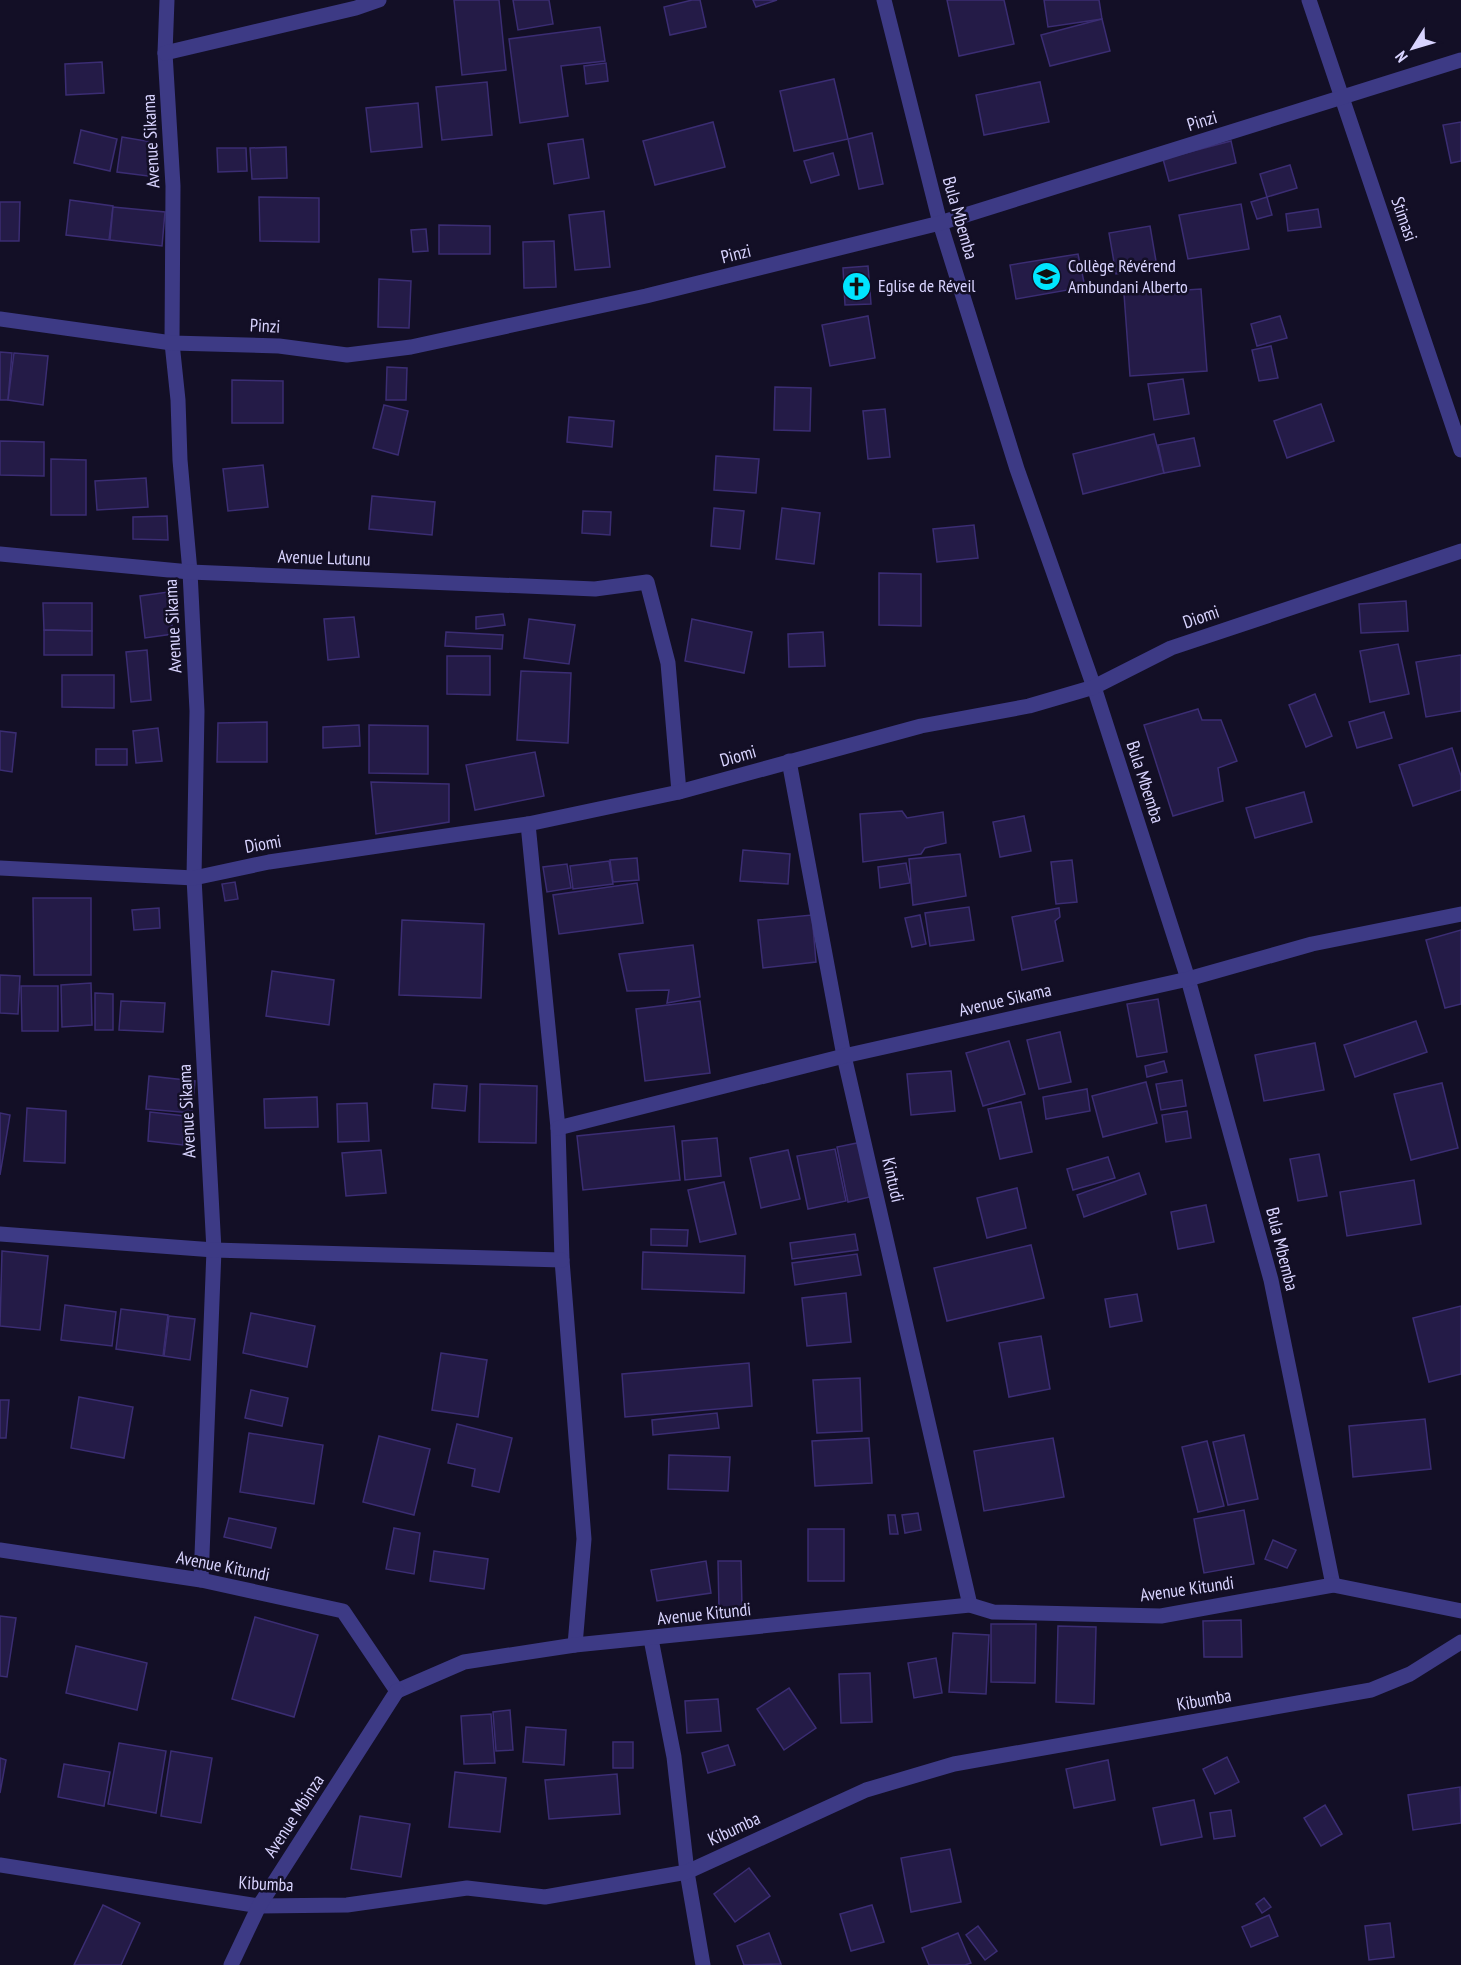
<svg xmlns="http://www.w3.org/2000/svg" width="1461" height="1965" font-family="'PT Sans Narrow',sans-serif">
	<style>
		.building { fill: #241b47; stroke: #3b2d73; stroke-width: 1.5 }
		.lines { fill: none; stroke-linecap: round; stroke-linejoin: round }
		.street { stroke: #3d3a85; stroke-width: 15 }
		.labels { text-anchor: middle; stroke-width: 5; stroke-linejoin: round; paint-order: stroke }
		.street-label { font-size: 18px; fill: #d9d4ff; stroke: #130f26 }
		.poi-label { font-size: 18px; fill: #d9d4ff; stroke: #130f26; text-anchor: start }
	</style>
	<rect width="100%" height="100%" fill="#130f26"/>
	<g class="building">
		<path d="M454 0H499L506 70 462 75Z"/>
		<path d="M513 0H549L553 24 518 30Z"/>
		<path d="M692 0H700L706 27 670 35 664 7Z"/>
		<path d="M753 0H777L756 7Z"/>
		<path d="M947 0H1004L1014 44 959 56Z"/>
		<path d="M1044 0H1099L1102 19 1048 27Z"/>
		<path d="M1102 19 1110 51 1050 66 1041 35Z"/>
		<path d="M600 27 605 61 561 66 568 116 520 123 509 39Z"/>
		<path d="M102 62 104 93 66 95 65 64Z"/>
		<path d="M606 63 608 81 586 84 584 66Z"/>
		<path d="M834 79 848 139 794 151 780 91Z"/>
		<path d="M487 82 492 135 442 140 436 87Z"/>
		<path d="M1040 82 1049 122 984 135 976 95Z"/>
		<path d="M418 103 422 147 371 152 366 108Z"/>
		<path d="M713 122 725 167 655 185 643 141Z"/>
		<path d="M1461 122V161L1451 163 1443 125Z"/>
		<path d="M81 130 117 139 110 171 74 163Z"/>
		<path d="M872 133 883 184 859 189 848 139Z"/>
		<path d="M122 137 152 142 148 176 117 172Z"/>
		<path d="M583 139 589 178 554 184 548 144Z"/>
		<path d="M1231 141 1236 163 1169 181 1163 159Z"/>
		<path d="M286 147 287 178 252 179 250 148Z"/>
		<path d="M217 148H246L247 171 218 172Z"/>
		<path d="M833 153 839 175 811 183 804 161Z"/>
		<path d="M1290 165 1297 188 1267 197 1260 174Z"/>
		<path d="M259 197 319 198V242L260 241Z"/>
		<path d="M1267 197 1272 215 1257 219 1251 202Z"/>
		<path d="M70 200 113 206 109 240 66 235Z"/>
		<path d="M0 202H20L19 241H0Z"/>
		<path d="M1241 204 1249 249 1188 259 1179 215Z"/>
		<path d="M113 207 165 212 162 246 110 240Z"/>
		<path d="M1318 209 1321 227 1288 231 1286 214Z"/>
		<path d="M604 211 610 267 575 270 569 215Z"/>
		<path d="M439 225 490 226V254H439Z"/>
		<path d="M1150 226 1157 267 1116 274 1109 233Z"/>
		<path d="M426 229 428 251 413 252 411 230Z"/>
		<path d="M554 241 556 287 524 288 523 242Z"/>
		<path d="M1078 254 1085 287 1016 299 1010 265Z"/>
		<path d="M868 266 871 304 845 305 843 268Z"/>
		<path d="M379 279 411 281 409 328 378 327Z"/>
		<path d="M1201 289 1207 371 1130 376 1124 294Z"/>
		<path d="M868 316 875 358 830 366 822 325Z"/>
		<path d="M1280 316 1287 338 1257 346 1251 324Z"/>
		<path d="M1271 346 1278 378 1259 381 1252 350Z"/>
		<path d="M0 352 12 353 8 400H0Z"/>
		<path d="M14 353 48 356 43 405 8 400Z"/>
		<path d="M387 367 407 368 406 400H386Z"/>
		<path d="M1183 379 1189 414 1154 420 1148 384Z"/>
		<path d="M232 380 283 381V423H232Z"/>
		<path d="M775 387 811 388 810 431 774 430Z"/>
		<path d="M1321 404 1334 441 1287 458 1274 421Z"/>
		<path d="M384 405 408 411 398 455 373 448Z"/>
		<path d="M885 409 890 457 868 459 863 411Z"/>
		<path d="M569 417 614 421 612 447 567 442Z"/>
		<path d="M1154 434 1164 473 1083 494 1073 454Z"/>
		<path d="M1194 438 1200 466 1164 473 1158 445Z"/>
		<path d="M0 441 44 442V476L0 475Z"/>
		<path d="M716 456 759 459 756 493 714 490Z"/>
		<path d="M51 459 86 460V515H51Z"/>
		<path d="M263 465 268 507 228 511 223 469Z"/>
		<path d="M146 478 148 507 97 510 95 481Z"/>
		<path d="M372 496 435 502 432 535 369 529Z"/>
		<path d="M714 508 744 511 740 549 711 546Z"/>
		<path d="M782 508 820 513 814 564 776 559Z"/>
		<path d="M583 511 611 512 610 535 582 533Z"/>
		<path d="M167 516 168 540 133 539V517Z"/>
		<path d="M974 525 978 558 937 562 933 529Z"/>
		<path d="M879 573 921 574V626L879 625Z"/>
		<path d="M168 592 173 634 145 638 140 596Z"/>
		<path d="M1406 601 1408 631 1361 633 1359 604Z"/>
		<path d="M43 603H92V631L44 630Z"/>
		<path d="M503 614 505 625 476 629V617Z"/>
		<path d="M354 617 359 657 328 660 324 619Z"/>
		<path d="M529 619 575 625 569 664 524 658Z"/>
		<path d="M692 619 752 632 744 673 685 661Z"/>
		<path d="M44 630 92 631V655H44Z"/>
		<path d="M446 632 503 635 502 649 445 646Z"/>
		<path d="M823 632 825 666 789 667 788 634Z"/>
		<path d="M1398 644 1409 694 1370 702 1360 651Z"/>
		<path d="M147 650 151 700 131 702 126 652Z"/>
		<path d="M1461 655V711L1426 717 1416 662Z"/>
		<path d="M447 656H490V695L447 694Z"/>
		<path d="M521 671 571 673 568 743 517 740Z"/>
		<path d="M62 675H114V708L62 707Z"/>
		<path d="M1315 694 1332 736 1306 747 1289 705Z"/>
		<path d="M1198 709 1202 720H1221L1237 761 1218 768 1223 801 1173 816 1144 725Z"/>
		<path d="M1384 712 1392 738 1357 748 1349 722Z"/>
		<path d="M267 722V762H217L218 723Z"/>
		<path d="M359 725 360 746 323 748V727Z"/>
		<path d="M369 725 428 726V774L369 773Z"/>
		<path d="M158 728 162 761 136 763 133 731Z"/>
		<path d="M0 731 16 733 12 772 0 770Z"/>
		<path d="M1452 748 1461 776V790L1413 806 1399 765Z"/>
		<rect x="96" y="749" width="31" height="16"/>
		<path d="M535 752 544 796 475 810 466 765Z"/>
		<path d="M371 782 449 784V822L376 834Z"/>
		<path d="M1304 792 1312 822 1255 838 1246 808Z"/>
		<path d="M902 811 907 818 943 812 946 843 925 848 921 854 863 862 860 814Z"/>
		<path d="M1024 816 1031 851 1000 857 993 822Z"/>
		<path d="M743 850 790 854 788 884 740 881Z"/>
		<path d="M960 854 966 896 913 905 909 859Z"/>
		<path d="M637 858 639 880 613 882 610 860Z"/>
		<path d="M1072 860 1077 902 1056 904 1051 862Z"/>
		<path d="M609 861 613 884 573 889 570 866Z"/>
		<path d="M906 863 910 883 880 888 878 867Z"/>
		<path d="M567 864 571 888 547 892 543 867Z"/>
		<path d="M235 882 238 899 225 901 222 884Z"/>
		<path d="M637 883 643 923 559 934 553 895Z"/>
		<path d="M33 898H91V975H34Z"/>
		<path d="M969 907 974 940 930 946 925 913Z"/>
		<path d="M159 908 160 928 134 930 132 910Z"/>
		<path d="M1059 908 1060 917 1055 921 1063 961 1022 970 1012 917Z"/>
		<path d="M812 915 816 962 763 968 758 920Z"/>
		<path d="M920 915 926 944 912 947 905 918Z"/>
		<path d="M402 920 484 924 481 998 399 995Z"/>
		<path d="M1461 930V1004L1445 1008 1426 940Z"/>
		<path d="M693 945 700 997 667 1003 669 990 627 991 619 954Z"/>
		<path d="M272 971 334 980 329 1025 266 1016Z"/>
		<path d="M0 975 20 976 18 1014 0 1013Z"/>
		<path d="M91 983 92 1025 62 1027 61 985Z"/>
		<path d="M21 986H58V1031H22Z"/>
		<path d="M95 993 113 994V1030H95Z"/>
		<path d="M1158 999 1167 1052 1137 1057 1127 1004Z"/>
		<path d="M121 1001 165 1003 163 1032 119 1030Z"/>
		<path d="M700 1001 710 1073 645 1081 636 1009Z"/>
		<path d="M1416 1021 1427 1052 1355 1077 1344 1045Z"/>
		<path d="M1060 1032 1071 1082 1039 1089 1027 1040Z"/>
		<path d="M1009 1041 1025 1094 983 1106 966 1053Z"/>
		<path d="M1315 1043 1324 1090 1264 1101 1255 1055Z"/>
		<path d="M1164 1061 1167 1072 1147 1077 1145 1066Z"/>
		<path d="M951 1071 955 1111 911 1115 907 1074Z"/>
		<path d="M149 1076 195 1081 192 1113 146 1109Z"/>
		<path d="M1182 1080 1186 1106 1161 1110 1156 1084Z"/>
		<path d="M1146 1082 1157 1123 1103 1137 1092 1096Z"/>
		<path d="M1442 1083 1458 1148 1411 1160 1394 1094Z"/>
		<path d="M434 1084 467 1086 465 1111 432 1108Z"/>
		<path d="M480 1084 537 1086 536 1143 479 1142Z"/>
		<path d="M1087 1089 1090 1111 1046 1119 1043 1097Z"/>
		<path d="M317 1097 318 1127 265 1128 264 1099Z"/>
		<path d="M1021 1102 1032 1152 1000 1159 988 1109Z"/>
		<path d="M367 1103 369 1141 338 1142 337 1104Z"/>
		<path d="M27 1108 66 1111 65 1163 24 1161Z"/>
		<path d="M1187 1111 1191 1138 1166 1142 1162 1115Z"/>
		<path d="M150 1112 185 1116 183 1145 148 1141Z"/>
		<path d="M0 1113 10 1115 0 1175Z"/>
		<path d="M674 1126 680 1180 583 1190 577 1136Z"/>
		<path d="M717 1138 721 1176 685 1180 682 1141Z"/>
		<path d="M862 1142 874 1196 848 1202 837 1147Z"/>
		<path d="M835 1149 846 1201 808 1209 797 1156Z"/>
		<path d="M381 1150 386 1193 346 1196 342 1153Z"/>
		<path d="M788 1150 800 1199 761 1208 750 1158Z"/>
		<path d="M1319 1154 1327 1196 1298 1201 1290 1159Z"/>
		<path d="M1108 1157 1115 1178 1073 1190 1067 1169Z"/>
		<path d="M1139 1173 1146 1194 1084 1217 1077 1195Z"/>
		<path d="M1414 1180 1421 1224 1347 1236 1340 1192Z"/>
		<path d="M724 1182 736 1234 700 1242 688 1190Z"/>
		<path d="M1017 1188 1026 1228 987 1238 977 1198Z"/>
		<path d="M1206 1205 1214 1242 1178 1249 1171 1212Z"/>
		<path d="M651 1229 688 1230 687 1246 651 1245Z"/>
		<path d="M855 1234 858 1250 792 1259 790 1243Z"/>
		<path d="M1031 1245 1044 1298 947 1321 934 1268Z"/>
		<path d="M2 1251 48 1256 40 1330 0 1326Z"/>
		<path d="M643 1252 745 1256 744 1293 642 1289Z"/>
		<path d="M857 1254 861 1275 795 1285 792 1263Z"/>
		<path d="M846 1293 851 1342 807 1346 802 1298Z"/>
		<path d="M1137 1294 1142 1321 1110 1327 1105 1299Z"/>
		<path d="M65 1305 116 1312 112 1346 61 1340Z"/>
		<path d="M1461 1306V1374L1429 1382 1413 1318Z"/>
		<path d="M121 1309 168 1315 163 1356 116 1349Z"/>
		<path d="M251 1313 315 1326 307 1367 243 1353Z"/>
		<path d="M169 1316 195 1319 190 1360 164 1356Z"/>
		<path d="M1041 1336 1050 1389 1009 1397 999 1343Z"/>
		<path d="M441 1353 487 1360 478 1417 432 1410Z"/>
		<path d="M749 1363 752 1406 625 1417 622 1374Z"/>
		<path d="M860 1378 862 1431 817 1433 813 1380Z"/>
		<path d="M251 1390 288 1398 282 1426 245 1418Z"/>
		<path d="M79 1397 133 1407 124 1458 71 1448Z"/>
		<path d="M0 1400H9L6 1438H0Z"/>
		<path d="M717 1413 719 1428 653 1435 652 1420Z"/>
		<path d="M1425 1419 1431 1469 1353 1477 1349 1426Z"/>
		<path d="M457 1424 512 1438 499 1492 472 1486 475 1469 448 1463Z"/>
		<path d="M249 1433 323 1445 314 1504 240 1492Z"/>
		<path d="M1244 1435 1258 1499 1228 1505 1213 1442Z"/>
		<path d="M379 1436 430 1449 414 1515 363 1502Z"/>
		<path d="M869 1438 872 1483 815 1486 812 1441Z"/>
		<path d="M1053 1438 1064 1497 984 1511 974 1451Z"/>
		<path d="M1207 1441 1224 1506 1198 1512 1182 1447Z"/>
		<path d="M669 1455 730 1457 728 1491 668 1489Z"/>
		<path d="M1244 1510 1254 1564 1204 1573 1194 1519Z"/>
		<path d="M918 1513 921 1530 905 1533 902 1515Z"/>
		<path d="M888 1515H895L898 1534H890Z"/>
		<path d="M229 1518 276 1528 271 1548 224 1537Z"/>
		<path d="M394 1528 420 1533 414 1574 386 1569Z"/>
		<rect x="808" y="1529" width="36" height="52"/>
		<path d="M1273 1540 1296 1550 1287 1568 1265 1559Z"/>
		<path d="M434 1551 488 1559 484 1589 430 1581Z"/>
		<path d="M706 1561 711 1593 657 1601 651 1570Z"/>
		<path d="M718 1561H741L742 1608 719 1609Z"/>
		<path d="M0 1616 16 1618 7 1677 0 1676Z"/>
		<path d="M255 1617 318 1635 294 1717 232 1699Z"/>
		<path d="M1241 1620 1242 1657H1204L1203 1621Z"/>
		<path d="M991 1624H1036L1035 1683 991 1682Z"/>
		<path d="M1058 1626 1096 1627 1094 1704 1056 1702Z"/>
		<path d="M953 1633 989 1635 986 1694 949 1692Z"/>
		<path d="M76 1646 147 1663 137 1710 66 1693Z"/>
		<path d="M936 1658 942 1693 914 1698 908 1663Z"/>
		<path d="M870 1673 872 1722 841 1723 839 1674Z"/>
		<path d="M789 1688 816 1728 784 1750 757 1709Z"/>
		<path d="M718 1699 721 1731 687 1733 685 1701Z"/>
		<path d="M510 1710 513 1750 496 1751 493 1712Z"/>
		<path d="M491 1714 495 1763 464 1764 461 1716Z"/>
		<path d="M526 1727 566 1730 564 1765 523 1762Z"/>
		<rect x="613" y="1742" width="20" height="26"/>
		<path d="M119 1743 166 1751 156 1813 108 1804Z"/>
		<path d="M728 1745 735 1765 708 1773 702 1753Z"/>
		<path d="M171 1751 212 1758 201 1823 161 1816Z"/>
		<path d="M1227 1757 1239 1782 1215 1794 1203 1769Z"/>
		<path d="M0 1758 6 1760 0 1793Z"/>
		<path d="M1108 1760 1115 1800 1074 1808 1066 1769Z"/>
		<path d="M64 1764 110 1772 104 1806 58 1797Z"/>
		<path d="M455 1772 506 1778 500 1832 449 1827Z"/>
		<path d="M617 1774 620 1814 549 1819 545 1780Z"/>
		<path d="M1460 1787 1461 1823 1413 1830 1408 1795Z"/>
		<path d="M1194 1800 1202 1837 1161 1845 1153 1808Z"/>
		<path d="M1325 1805 1342 1834 1321 1846 1304 1818Z"/>
		<path d="M1231 1810 1235 1836 1214 1839 1210 1813Z"/>
		<path d="M360 1816 410 1824 401 1877 351 1869Z"/>
		<path d="M950 1849 961 1902 911 1912 901 1858Z"/>
		<path d="M749 1868 770 1896 735 1922 714 1894Z"/>
		<path d="M1264 1898 1271 1907 1262 1913 1256 1904Z"/>
		<path d="M103 1905 140 1923 121 1965H74Z"/>
		<path d="M872 1905 884 1942 851 1951 840 1914Z"/>
		<path d="M1269 1915 1278 1936 1251 1947 1242 1927Z"/>
		<path d="M1390 1923 1394 1957 1369 1960 1365 1926Z"/>
		<path d="M978 1926 997 1951 985 1960 966 1935Z"/>
		<path d="M769 1933 781 1964 744 1965 737 1946Z"/>
		<path d="M958 1933 971 1963 965 1965H929L922 1948Z"/>
	</g>
	<g class="lines">
		<g class="street">
			<path d="M167 0 165 53 173 186 172 343 178 400 180 460 190 572 197 711 194 878 214 1250 201 1580"/>
			<path d="M884 0 940 223 1017 469 1094 687 1188 979 1271 1280 1333 1585"/>
			<path d="M1309 0 1461 450"/>
			<path d="M165 53 356 8 379 0"/>
			<path d="M0 319 172 343 279 346 347 355 411 347 646 296 940 223 1461 60"/>
			<path d="M0 554 190 572 595 589 647 582 668 663 679 792"/>
			<path d="M789 761 844 1056 970 1605"/>
			<path d="M528 824 558 1128 562 1260 584 1539 575 1645"/>
			<path d="M0 868 194 878 269 862 528 824 679 792 921 726 1029 706 1094 687 1171 648 1461 551"/>
			<path d="M558 1128 844 1056 1188 979 1312 944 1461 914"/>
			<path d="M0 1234 214 1250 562 1260"/>
			<path d="M0 1550 201 1580 343 1611 397 1691"/>
			<path d="M651 1639 674 1757 687 1872 703 1965"/>
			<path d="M397 1691 464 1662 575 1645 970 1605 993 1612 1161 1616 1333 1585 1461 1611"/>
			<path d="M0 1865 259 1906 347 1905 467 1888 545 1897 687 1872 866 1790 954 1764 1371 1690 1410 1674 1461 1642"/>
			<path d="M231 1965 259 1906 397 1691"/>
		</g>
	</g>
	<defs>
		<symbol id="school-disc" viewBox="-11 -11 22 22"><circle r="9.5" fill="#00e5ff" stroke="#130f26"/><path d="M0-5L7-2L0 1L-7-2ZM-4 1L0 2.5L4 1V4Q0 6-4 4Z" fill="#111"/></symbol>
		<symbol id="church-disc" viewBox="-11 -11 22 22"><circle r="9.5" fill="#00e5ff" stroke="#130f26"/><path d="M-1.2-6h2.4v3.5h3.3v2.4h-3.3V6h-2.4V-.1h-3.3v-2.4h3.3Z" fill="#111"/></symbol>
	</defs>
	<g fill-rule="evenodd">
		<use href="#school-disc" x="1030" y="260" width="33" height="33"/>
		<use href="#church-disc" x="840" y="270" width="33" height="33"/>
	</g>
	<g class="labels">
		<g class="street-label">
			<text transform="translate(1202 121) rotate(-17)" y="6">Pinzi</text>
			<text transform="translate(151 141) rotate(-93)" y="6">Avenue Sikama</text>
			<text transform="translate(960 218) rotate(74)" y="6">Bula Mbemba</text>
			<text transform="translate(1404 219) rotate(71)" y="6">Stimasi</text>
			<text transform="translate(736 254) rotate(-14)" y="6">Pinzi</text>
			<text transform="translate(265 326) rotate(3)" y="6">Pinzi</text>
			<text transform="translate(324 558) rotate(2)" y="6">Avenue Lutunu</text>
			<text transform="translate(1201 617) rotate(-19)" y="6">Diomi</text>
			<text transform="translate(173 626) rotate(-93)" y="6">Avenue Sikama</text>
			<text transform="translate(738 756) rotate(-16)" y="6">Diomi</text>
			<text transform="translate(1145 782) rotate(72)" y="6">Bula Mbemba</text>
			<text transform="translate(263 844) rotate(-10)" y="6">Diomi</text>
			<text transform="translate(1005 1000) rotate(-13)" y="6">Avenue Sikama</text>
			<text transform="translate(187 1111) rotate(-93)" y="6">Avenue Sikama</text>
			<text transform="translate(893 1180) rotate(77)" y="6">Kintudi</text>
			<text transform="translate(1282 1249) rotate(76)" y="6">Bula Mbemba</text>
			<text transform="translate(223 1566) rotate(11)" y="6">Avenue Kitundi</text>
			<text transform="translate(1187 1589) rotate(-8)" y="6">Avenue Kitundi</text>
			<text transform="translate(704 1614) rotate(-6)" y="6">Avenue Kitundi</text>
			<text transform="translate(1204 1700) rotate(-10)" y="6">Kibumba</text>
			<text transform="translate(294 1816) rotate(-57)" y="6">Avenue Mbinza</text>
			<text transform="translate(734 1829) rotate(-25)" y="6">Kibumba</text>
			<text transform="translate(266 1884) rotate(3)" y="6">Kibumba</text>
		</g>
		<g class="poi-label">
			<text x="1068" y="272">Collège Révérend<tspan x="1068" dy="21">Ambundani Alberto</tspan></text>
			<text x="878" y="292">Eglise de Réveil</text>
		</g>
	</g>
	<g transform="translate(1413 48) rotate(233)" stroke="#130f26" stroke-width="4.5" paint-order="stroke">
	<path d="M0-4.5L10 22L0 15L-10 22Z" fill="#d9d4ff"/>
	<text y="-9" font-size="16" font-weight="bold" text-anchor="middle" fill="#d9d4ff">N</text>
	</g>
</svg>
